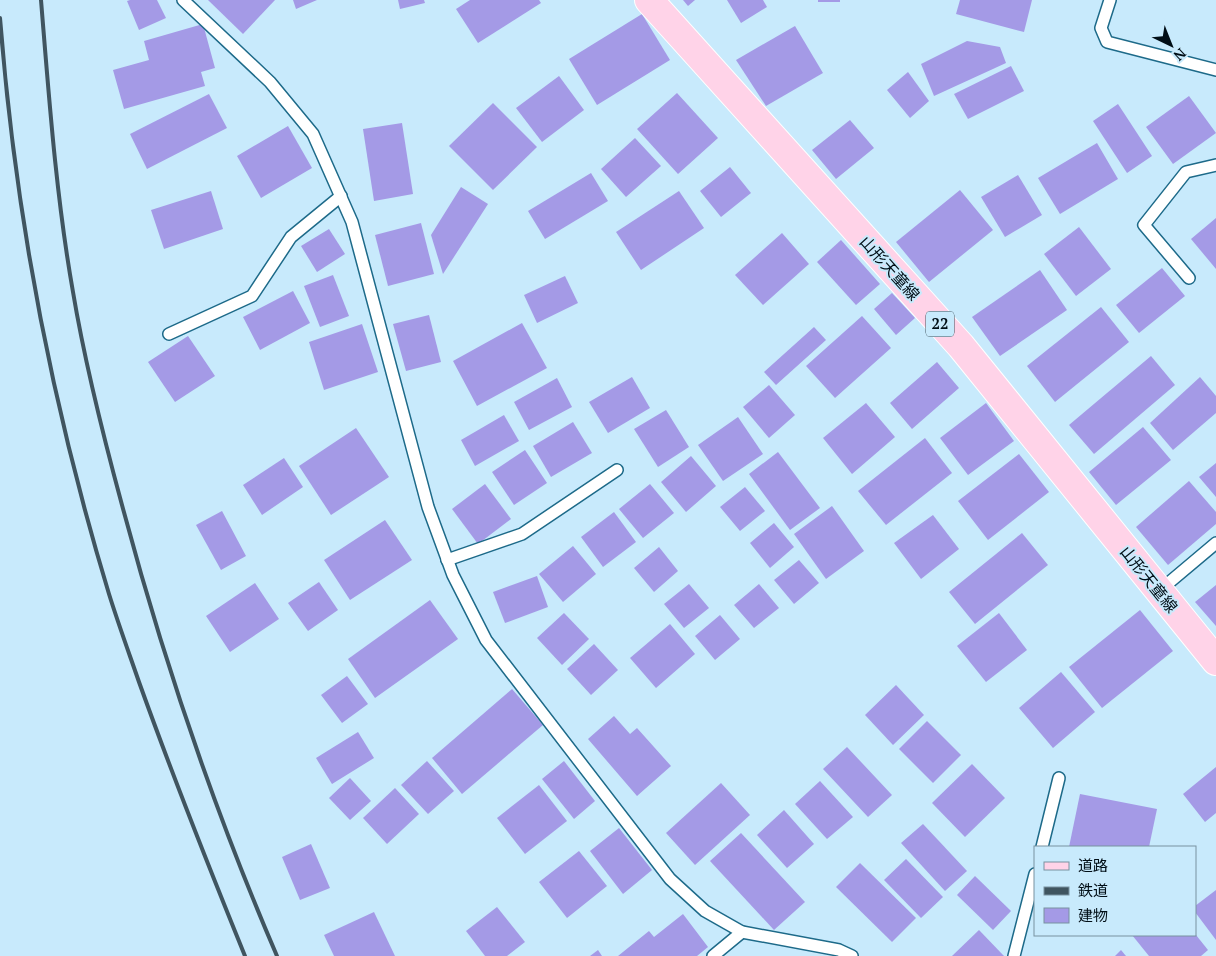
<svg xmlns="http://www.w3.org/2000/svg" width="1216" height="956" font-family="'PT Serif','Noto Sans JP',serif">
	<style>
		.building { fill: #a49ae6 }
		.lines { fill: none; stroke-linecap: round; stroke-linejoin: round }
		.lane-casing { stroke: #1d6a89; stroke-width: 14 }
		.primary-casing { stroke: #fff; stroke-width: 30 }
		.lane { stroke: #fff; stroke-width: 11 }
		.primary { stroke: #ffd3e8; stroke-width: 28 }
		.rail { stroke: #405560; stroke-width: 4 }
		.labels { text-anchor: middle; stroke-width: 4; stroke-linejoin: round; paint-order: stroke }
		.shield { fill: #c8eafc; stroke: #3c505b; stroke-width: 1 }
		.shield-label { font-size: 15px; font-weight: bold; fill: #000e16 }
		.street-label { font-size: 16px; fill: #000e16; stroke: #c8eafc }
	</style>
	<rect width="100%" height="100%" fill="#c8eafc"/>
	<g class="building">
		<path d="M130 0H157L166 18 139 30 127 1Z"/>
		<path d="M208 0H275L243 34Z"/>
		<path d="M293 0H317L296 9Z"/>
		<path d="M398 0H424L425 3 400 9Z"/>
		<path d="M470 0H539L541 3 478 43 456 9Z"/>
		<path d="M683 0H695L688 6Z"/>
		<path d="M727 0H763L767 7 741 23Z"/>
		<rect x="818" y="0" width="22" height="2"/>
		<path d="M960 0H1032L1024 32 956 14Z"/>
		<path d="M642 14 670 60 597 105 569 59Z"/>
		<path d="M203 24 215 68 201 72 205 86 124 109 113 70 149 60 144 41Z"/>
		<path d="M795 26 823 73 766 106 736 60Z"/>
		<path d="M967 41 1000 47 1006 63 934 96 921 64Z"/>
		<path d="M1011 66 1024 91 968 119 954 94Z"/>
		<path d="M908 72 929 101 910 118 887 90Z"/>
		<path d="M559 76 584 110 542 142 516 108Z"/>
		<path d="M677 93 718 138 678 174 637 129Z"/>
		<path d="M209 94 227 128 147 169 130 134Z"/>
		<path d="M1189 96 1216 133 1173 164 1146 127Z"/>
		<path d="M493 103 537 147 493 190 449 146Z"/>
		<path d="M1118 104 1152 156 1127 173 1093 121Z"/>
		<path d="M850 120 874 148 836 179 812 150Z"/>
		<path d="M402 123 413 194 374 201 363 129Z"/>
		<path d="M288 126 312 168 261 198 237 156Z"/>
		<path d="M635 138 661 166 626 197 601 169Z"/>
		<path d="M1097 143 1118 179 1060 214 1038 178Z"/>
		<path d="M730 167 751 193 721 217 700 191Z"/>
		<path d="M591 173 608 201 545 239 528 211Z"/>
		<path d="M1018 175 1042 215 1005 237 981 197Z"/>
		<path d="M461 187 488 204 443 274 431 235Z"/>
		<path d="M960 190 993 230 929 282 896 242Z"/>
		<path d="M211 191 223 229 164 249 151 210Z"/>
		<path d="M679 191 704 228 641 270 616 232Z"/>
		<path d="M1216 218V269L1191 239Z"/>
		<path d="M421 223 434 274 388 286 375 235Z"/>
		<path d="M1079 227 1111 269 1076 296 1044 254Z"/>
		<path d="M329 229 345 254 317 272 301 246Z"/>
		<path d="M782 233 809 264 763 305 735 275Z"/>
		<path d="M841 240 880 284 856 305 817 262Z"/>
		<path d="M1162 268 1185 296 1139 333 1116 305Z"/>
		<path d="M1040 270 1067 310 1000 356 972 317Z"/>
		<path d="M333 275 349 316 320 327 304 286Z"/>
		<path d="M565 276 578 303 537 323 524 295Z"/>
		<path d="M293 291 310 323 260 350 243 317Z"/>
		<path d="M892 293 915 318 896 335 874 309Z"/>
		<path d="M1101 307 1129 342 1055 402 1027 366Z"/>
		<path d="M429 315 441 362 406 371 393 324Z"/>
		<path d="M862 316 891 348 835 398 806 366Z"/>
		<path d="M522 323 547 368 477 406 453 361Z"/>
		<path d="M362 324 378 372 324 390 309 342Z"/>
		<path d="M814 327 826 340 776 385 764 372Z"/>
		<path d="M188 336 215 376 175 402 148 362Z"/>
		<path d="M1151 356 1175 385 1094 454 1069 425Z"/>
		<path d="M937 362 959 388 912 429 890 403Z"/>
		<path d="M632 377 650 408 608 433 589 402Z"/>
		<path d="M1200 377 1216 396V413L1173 450 1150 423Z"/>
		<path d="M557 378 572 407 529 430 514 402Z"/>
		<path d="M769 385 795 415 769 438 743 407Z"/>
		<path d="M866 403 895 437 852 474 823 438Z"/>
		<path d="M986 403 1014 441 968 475 940 438Z"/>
		<path d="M666 410 689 447 658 467 634 429Z"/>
		<path d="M504 415 519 441 475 466 461 440Z"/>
		<path d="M738 417 763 454 723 481 698 445Z"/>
		<path d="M573 422 592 453 551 477 533 446Z"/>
		<path d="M1143 427 1171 460 1116 505 1089 472Z"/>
		<path d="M356 428 389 477 331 515 299 466Z"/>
		<path d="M925 438 952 473 886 525 858 491Z"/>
		<path d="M525 450 547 483 514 505 492 472Z"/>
		<path d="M778 452 820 508 790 530 749 474Z"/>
		<path d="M1019 454 1049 492 988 540 958 501Z"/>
		<path d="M691 456 716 486 686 512 661 482Z"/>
		<path d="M284 458 303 487 262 515 243 485Z"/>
		<path d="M1216 463V497L1199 477Z"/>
		<path d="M1189 481 1216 512V524L1168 565 1136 527Z"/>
		<path d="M485 484 511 519 478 544 452 509Z"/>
		<path d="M650 484 674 513 643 538 619 509Z"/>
		<path d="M745 487 765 511 740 531 720 507Z"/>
		<path d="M832 506 864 551 826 579 794 534Z"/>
		<path d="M222 511 246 556 221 570 196 525Z"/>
		<path d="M614 512 636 542 603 567 581 537Z"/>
		<path d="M933 515 959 549 921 579 894 543Z"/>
		<path d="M385 520 412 560 350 600 324 560Z"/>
		<path d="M774 523 794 547 770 568 750 543Z"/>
		<path d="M1022 533 1048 565 975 624 949 592Z"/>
		<path d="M573 546 596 574 563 602 539 574Z"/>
		<path d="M659 547 678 571 654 592 634 568Z"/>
		<path d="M799 560 819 583 794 604 774 580Z"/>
		<path d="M537 576 548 607 505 623 493 592Z"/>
		<path d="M319 582 338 610 308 631 288 603Z"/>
		<path d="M255 583 279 619 230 652 206 616Z"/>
		<path d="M689 584 709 608 684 628 664 604Z"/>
		<path d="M759 584 779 608 754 628 734 605Z"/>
		<path d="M1216 585V626L1195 602Z"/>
		<path d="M430 600 458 639 375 698 348 659Z"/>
		<path d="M1140 610 1173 651 1102 708 1069 667Z"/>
		<path d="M564 613 589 639 562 665 537 638Z"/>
		<path d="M999 613 1027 650 986 682 957 646Z"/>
		<path d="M720 615 740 639 715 660 695 636Z"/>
		<path d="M670 624 695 654 656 688 630 658Z"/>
		<path d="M594 644 618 670 591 695 567 669Z"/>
		<path d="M1061 672 1095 712 1053 748 1019 708Z"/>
		<path d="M347 676 368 704 342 723 321 695Z"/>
		<path d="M896 685 924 715 893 745 865 715Z"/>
		<path d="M512 689 543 725 462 794 432 758Z"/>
		<path d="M614 716 630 734 637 728 671 766 637 796 588 739Z"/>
		<path d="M927 721 961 755 933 783 899 749Z"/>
		<path d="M358 732 374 758 332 784 316 758Z"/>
		<path d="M847 747 892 795 868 817 823 769Z"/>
		<path d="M427 761 454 791 428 814 401 785Z"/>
		<path d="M564 761 595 801 574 819 542 779Z"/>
		<path d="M972 764 1005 798 965 837 932 803Z"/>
		<path d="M1216 767V813L1205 822 1183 794Z"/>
		<path d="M350 778 371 801 350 820 329 798Z"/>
		<path d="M820 781 853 817 827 839 795 804Z"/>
		<path d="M721 783 750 815 695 865 666 833Z"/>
		<path d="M539 785 567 821 525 854 497 818Z"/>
		<path d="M395 788 419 814 387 844 363 818Z"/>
		<path d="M1080 794 1157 809 1149 847H1069Z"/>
		<path d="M784 810 814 844 787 868 757 835Z"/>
		<path d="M923 824 967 871 945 891 901 843Z"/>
		<path d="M619 828 652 870 623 894 590 851Z"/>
		<path d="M741 833 805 902 774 930 710 861Z"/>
		<path d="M311 844 330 888 300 900 282 857Z"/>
		<path d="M579 851 607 886 567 918 539 882Z"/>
		<path d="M906 859 943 897 921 918 884 880Z"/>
		<path d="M860 863 916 918 892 942 836 887Z"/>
		<path d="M975 876 1011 911 993 930 957 895Z"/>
		<path d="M1216 890V940L1195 912V906Z"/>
		<path d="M497 907 525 942 507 956H485L466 931Z"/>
		<path d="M374 912 395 956H334L324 935Z"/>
		<path d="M683 914 708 947 697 956H618L649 931 654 937Z"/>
		<path d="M979 930 1004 956H952Z"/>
		<path d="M1132 935H1196L1208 950 1201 956H1149Z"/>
		<path d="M598 950 602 956H590Z"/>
		<path d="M1121 950 1126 956H1115Z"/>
	</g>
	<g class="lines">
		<defs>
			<g id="lane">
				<path d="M183 0 270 82 313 134 352 222 428 507 453 575 486 640 670 879 705 911 742 932 839 950 852 956"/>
				<path d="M1110 0 1101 28 1107 42 1216 70"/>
				<path d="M1189 278 1144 225 1186 172 1216 165"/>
				<path d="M169 334 252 296 291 237 341 196"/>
				<path d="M447 560 522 534 617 470"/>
				<path d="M1159 591 1216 543"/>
				<path d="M1042 847 1059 778"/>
				<path d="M713 956 742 932"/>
				<path d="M1014 956 1035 874"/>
			</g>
			<path id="primary" d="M649 0 961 346 1216 661"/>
		</defs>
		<use href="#lane" class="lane-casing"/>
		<use href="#primary" class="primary-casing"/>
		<use href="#lane" class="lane"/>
		<use href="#primary" class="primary"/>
		<g class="rail">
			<path d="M41 0C49 97 56 196 73 292 85 364 103 435 122 505 163 659 214 810 277 956"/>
			<path d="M0 18C15 213 52 406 109 594 118 623 129 653 139 682 172 774 208 865 245 956"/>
		</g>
	</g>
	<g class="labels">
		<rect class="shield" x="926" y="311.5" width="28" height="25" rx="4"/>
		<g class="shield-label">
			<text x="940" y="329">22</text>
		</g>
		<g class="street-label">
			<text transform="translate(890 268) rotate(48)" y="6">山形天童線</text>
			<text transform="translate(1149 579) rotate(51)" y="6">山形天童線</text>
		</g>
	</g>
	<rect x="1034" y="846" width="162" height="90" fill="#c8eafc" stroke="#7892a0"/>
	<rect x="1044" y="862" width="25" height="8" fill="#ffd3e8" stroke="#7892a0"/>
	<text x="1078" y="871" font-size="15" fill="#000e16">道路</text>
	<rect x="1044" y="887" width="25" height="8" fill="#405560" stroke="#7892a0"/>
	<text x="1078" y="896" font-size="15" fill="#000e16">鉄道</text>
	<rect x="1044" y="908" width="25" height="15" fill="#a49ae6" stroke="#7892a0"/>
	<text x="1078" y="921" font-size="15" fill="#000e16">建物</text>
	<g transform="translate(1171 45) rotate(137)" stroke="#c8eafc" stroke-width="4" paint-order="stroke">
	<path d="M0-4L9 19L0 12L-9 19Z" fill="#000e16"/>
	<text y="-8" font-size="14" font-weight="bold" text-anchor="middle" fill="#000e16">N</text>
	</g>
</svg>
